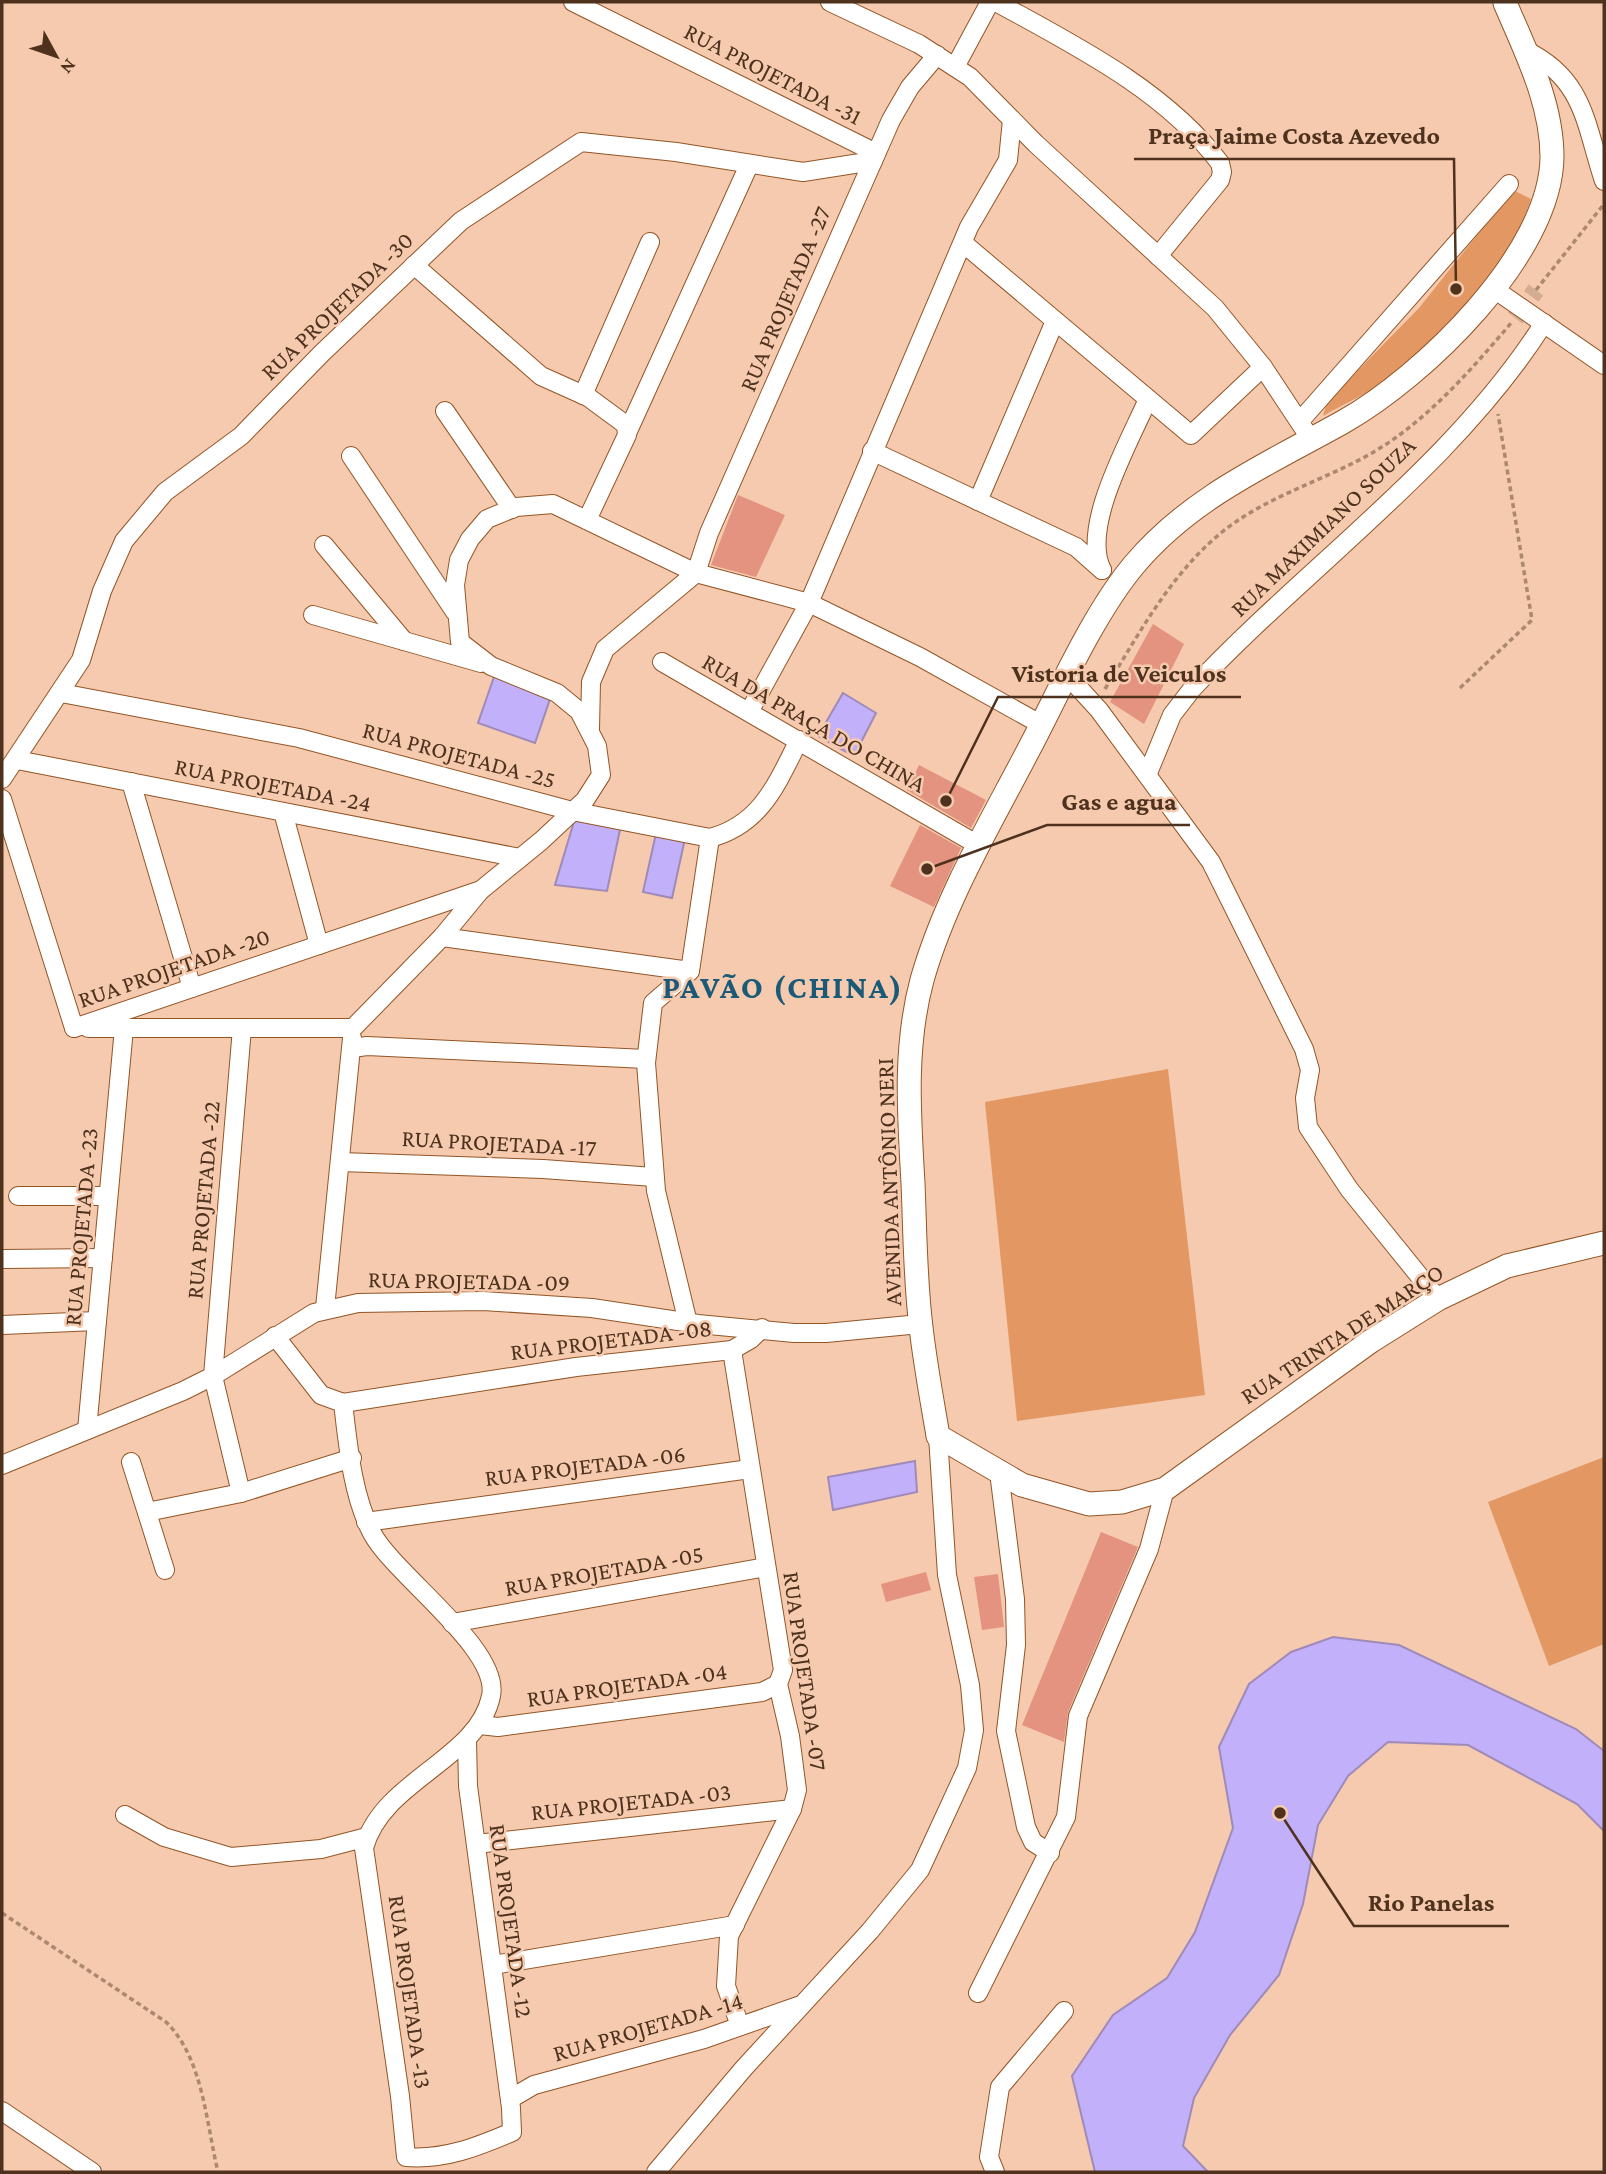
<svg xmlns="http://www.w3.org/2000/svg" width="1606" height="2174" font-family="'Crimson Pro',serif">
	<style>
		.green { fill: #e39864 }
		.water { fill: #c2b0fa; stroke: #9f8ab8; stroke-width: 2 }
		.building { fill: #e3937f }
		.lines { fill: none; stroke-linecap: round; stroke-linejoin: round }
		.minor-tunnel { stroke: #d4ac91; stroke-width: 18; stroke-dasharray: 18 9; stroke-linecap: butt }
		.minor-casing { stroke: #935526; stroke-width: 20 }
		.tertiary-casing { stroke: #935526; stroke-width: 25 }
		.path { stroke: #ad8870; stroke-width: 3.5; stroke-dasharray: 5 3.5; stroke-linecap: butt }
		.minor { stroke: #fff; stroke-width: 18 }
		.tertiary { stroke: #fff; stroke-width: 23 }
		.labels { text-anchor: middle; stroke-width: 5; stroke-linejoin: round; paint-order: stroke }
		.street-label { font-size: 24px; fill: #4e321e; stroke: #f5caae }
		.district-label { font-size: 32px; font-weight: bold; letter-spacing: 2px; fill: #1b5978; stroke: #f5caae }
		.leader { fill: none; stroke: #4e321e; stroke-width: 2.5 }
		.callout-dot { fill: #4e321e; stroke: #f5caae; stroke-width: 2.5 }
		.callout-label { font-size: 26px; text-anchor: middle; font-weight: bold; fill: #4e321e; stroke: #f5caae; stroke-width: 5; stroke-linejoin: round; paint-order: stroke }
	</style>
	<rect width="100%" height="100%" fill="#f5caae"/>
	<g class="green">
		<path d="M1513 190 1531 199C1512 262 1447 330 1397 372 1376 390 1347 402 1323 416L1327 402 1419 308Z"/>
		<path d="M1168 1069 1205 1395 1017 1421 985 1102Z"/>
		<path d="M1604 1457V1644L1549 1666 1488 1502Z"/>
	</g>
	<g class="water">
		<path d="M495 674 551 696 535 743 478 723Z"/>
		<path d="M843 693 876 713 854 756 818 736Z"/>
		<path d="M576 815 621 825 607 891 555 885Z"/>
		<path d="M657 829 686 834 672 898 643 892Z"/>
		<path d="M915 1461 917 1492 833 1510 828 1477Z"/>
		<path d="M1333 1637 1399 1645 1576 1729 1604 1751V1831L1577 1804 1468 1745 1388 1742 1348 1776 1318 1825 1303 1904 1279 1975 1230 2035 1194 2098 1183 2146 1208 2172H1095L1072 2076 1113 2015 1167 1978 1195 1932 1233 1828 1219 1747 1249 1684 1291 1652Z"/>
	</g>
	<g class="building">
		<path d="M738 495 785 515 756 577 711 565Z"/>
		<path d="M1153 624 1184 644 1144 724 1110 702Z"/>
		<path d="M919 765 986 800 971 828 907 790Z"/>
		<path d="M920 825 961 848 934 907 890 886Z"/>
		<path d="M1101 1532 1138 1547 1068 1712 1064 1742 1022 1725Z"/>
		<path d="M926 1572 931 1590 886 1602 881 1584Z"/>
		<path d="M998 1574 1004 1627 982 1630 974 1577Z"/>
	</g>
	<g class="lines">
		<path class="minor-tunnel" d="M1515 318 1536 290"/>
		<defs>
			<g id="minor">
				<path d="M573 2 876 153"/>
				<path d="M830 2 919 44 970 77 1036 144 1215 308 1263 367 1310 438"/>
				<path d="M996 2C1074 45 1165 90 1220 163L1222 172 1220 180 1158 256"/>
				<path d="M1525 50C1585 79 1585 124 1604 181"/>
				<path d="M955 67 990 2"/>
				<path d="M963 243 1191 435 1263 367"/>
				<path d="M414 265 541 376 588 397 626 425 627 435 587 520"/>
				<path d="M1494 289 1604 365"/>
				<path d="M583 395 650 242"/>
				<path d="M445 411 512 509"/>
				<path d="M1300 421 1509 184"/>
				<path d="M628 431 749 165"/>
				<path d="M872 451 1076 547 1102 570"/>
				<path d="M351 456 455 612"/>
				<path d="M978 501 1055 321"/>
				<path d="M324 545 404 641"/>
				<path d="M1102 570C1080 527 1130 441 1148 399"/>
				<path d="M313 615 481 663"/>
				<path d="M662 662 978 845"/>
				<path d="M1067 675 1099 710 1211 862 1304 1049 1310 1070 1305 1098 1308 1127 1349 1189 1438 1299"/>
				<path d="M61 693 299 738 572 811 710 838C762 824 777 783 799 740"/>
				<path d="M749 712 809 603 969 227 1008 160 1012 120"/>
				<path d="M590 729 591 682 605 649 696 573 709 533 891 120 910 87 937 55"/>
				<path d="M17 760 520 858"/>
				<path d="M1148 773 1172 715 1192 689C1307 566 1453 466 1544 323"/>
				<path d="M2 779 81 660 102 591 124 541 165 492 241 436 322 353 461 221 581 142 676 152 803 172 873 161"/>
				<path d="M131 782 192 988"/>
				<path d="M2 799 74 1028"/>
				<path d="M283 812 319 945"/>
				<path d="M442 937 690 971"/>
				<path d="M74 1028 481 890 541 841 585 800 601 775 597 746 579 711 557 693 491 666 460 642 455 585 459 560 470 539 487 519 516 507 553 504 696 573 809 603 920 657 1042 725"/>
				<path d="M88 1028H353L442 937 480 891"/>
				<path d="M352 1048 367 1046 646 1059"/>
				<path d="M340 1162 543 1169 654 1177"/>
				<path d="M18 1196H108"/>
				<path d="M2 1259 103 1258"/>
				<path d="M325 1308 352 1038"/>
				<path d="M688 1323 656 1191 646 1063 653 1003 690 971 710 838"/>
				<path d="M2 1325 97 1321"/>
				<path d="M275 1336 321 1395 343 1403C348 1444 352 1495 372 1533 394 1575 501 1649 491 1696 478 1760 382 1780 364 1848L400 2096 406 2157C444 2160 477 2147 512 2132L511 2108 468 1786 467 1740"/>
				<path d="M732 1350 783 1670 778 1684 790 1736 797 1790 792 1809 729 1936 726 1986 740 2026"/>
				<path d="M343 1403 576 1367 732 1350 751 1339 762 1328"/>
				<path d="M87 1430 124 1028"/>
				<path d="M131 1462 165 1570"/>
				<path d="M2 1465 183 1391 213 1376 314 1313 358 1303 483 1301 592 1308 698 1324 794 1333H826L920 1324"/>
				<path d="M999 1472 1015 1599 1016 1645 1006 1731 1026 1827 1033 1842 1050 1853"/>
				<path d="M241 1493 213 1376 242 1028"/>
				<path d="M147 1512 241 1493 352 1458"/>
				<path d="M366 1522 750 1469"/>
				<path d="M452 1623 766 1567"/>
				<path d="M480 1725 498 1727 762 1692 778 1684"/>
				<path d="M125 1815 164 1837 231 1857 321 1849 367 1837"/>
				<path d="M476 1844 792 1809"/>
				<path d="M493 1965 735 1925"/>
				<path d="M978 1993 1066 1817 1078 1716 1149 1549 1165 1489"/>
				<path d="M510 2099 534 2085 704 2039 798 2006"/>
				<path d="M2 2111 92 2172"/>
				<path d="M656 2172 744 2068 870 1931 920 1870 967 1768 974 1730 970 1685 947 1575 938 1436"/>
				<path d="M995 2172 989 2157 1000 2087 1064 2011"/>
			</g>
			<path id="tertiary" d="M1505 3C1526 52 1552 103 1552 157 1551 254 1423 377 1343 422 1268 464 1191 497 1134 565 1093 614 1059 692 1029 749 990 824 945 899 922 980 904 1047 909 1114 913 1183 915 1230 915 1280 921 1327 925 1363 932 1400 938 1436L1022 1485 1089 1504 1122 1502 1165 1489 1371 1341 1438 1299 1507 1266 1604 1243"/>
		</defs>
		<use href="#minor" class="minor-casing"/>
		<use href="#tertiary" class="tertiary-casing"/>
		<g class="path">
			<path d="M1536 290 1604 204"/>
			<path d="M1460 688 1532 620 1498 414"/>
			<path d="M1105 689C1140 632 1170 575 1222 532 1267 496 1323 481 1372 453 1427 421 1471 370 1512 322"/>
			<path d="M2 1913 166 2022C203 2058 206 2122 218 2172"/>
		</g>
		<use href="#minor" class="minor"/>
		<use href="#tertiary" class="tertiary"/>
	</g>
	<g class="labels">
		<g class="street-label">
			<text transform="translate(773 74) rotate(27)" y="8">RUA PROJETADA -31</text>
			<text transform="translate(785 299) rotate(-67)" y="8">RUA PROJETADA -27</text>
			<text transform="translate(337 306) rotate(-44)" y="8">RUA PROJETADA -30</text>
			<text transform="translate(1323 527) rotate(-44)" y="8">RUA MAXIMIANO SOUZA</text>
			<text transform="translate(814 723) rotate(30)" y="8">RUA DA PRAÇA DO CHINA</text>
			<text transform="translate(459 755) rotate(15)" y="8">RUA PROJETADA -25</text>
			<text transform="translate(273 785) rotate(11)" y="8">RUA PROJETADA -24</text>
			<text transform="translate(174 968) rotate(-19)" y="8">RUA PROJETADA -20</text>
			<text transform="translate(499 1143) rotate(3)" y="8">RUA PROJETADA -17</text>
			<text transform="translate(889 1182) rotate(-92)" y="8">AVENIDA ANTÔNIO NERI</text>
			<text transform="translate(203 1200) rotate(-85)" y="8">RUA PROJETADA -22</text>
			<text transform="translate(81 1227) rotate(-85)" y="8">RUA PROJETADA -23</text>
			<text transform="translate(469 1281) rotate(1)" y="8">RUA PROJETADA -09</text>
			<text transform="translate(1342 1334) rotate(-33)" y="8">RUA TRINTA DE MARÇO</text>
			<text transform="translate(611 1340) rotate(-7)" y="8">RUA PROJETADA -08</text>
			<text transform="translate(585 1466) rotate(-7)" y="8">RUA PROJETADA -06</text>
			<text transform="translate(604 1571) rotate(-10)" y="8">RUA PROJETADA -05</text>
			<text transform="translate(805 1671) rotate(82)" y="8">RUA PROJETADA -07</text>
			<text transform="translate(627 1685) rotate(-8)" y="8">RUA PROJETADA -04</text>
			<text transform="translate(631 1802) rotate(-6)" y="8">RUA PROJETADA -03</text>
			<text transform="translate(511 1921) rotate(82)" y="8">RUA PROJETADA -12</text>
			<text transform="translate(410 1992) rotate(82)" y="8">RUA PROJETADA -13</text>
			<text transform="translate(648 2027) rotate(-16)" y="8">RUA PROJETADA -14</text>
		</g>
		<g class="district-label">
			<text x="783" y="998">PAVÃO (CHINA)</text>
		</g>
	</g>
	<path class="leader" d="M1456 289L1454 159H1134M946 801L998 697H1241M927 869L1047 825H1190M1280 1813L1354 1926H1509"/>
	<g class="callout-dot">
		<circle cx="1456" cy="289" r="7"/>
		<circle cx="946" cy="801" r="7"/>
		<circle cx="927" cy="869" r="7"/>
		<circle cx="1280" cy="1813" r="7"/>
	</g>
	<g class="callout-label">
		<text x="1294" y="144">Praça Jaime Costa Azevedo</text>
		<text x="1119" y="682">Vistoria de Veiculos</text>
		<text x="1119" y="810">Gas e agua</text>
		<text x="1431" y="1911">Rio Panelas</text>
	</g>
	<rect width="1606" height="2174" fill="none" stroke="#4e321e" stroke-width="7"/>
	<g transform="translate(56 56) rotate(130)" stroke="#f5caae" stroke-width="5" paint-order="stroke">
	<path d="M0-5L12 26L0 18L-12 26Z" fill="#4e321e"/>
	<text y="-10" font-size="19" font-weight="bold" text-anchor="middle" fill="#4e321e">N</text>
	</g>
</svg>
